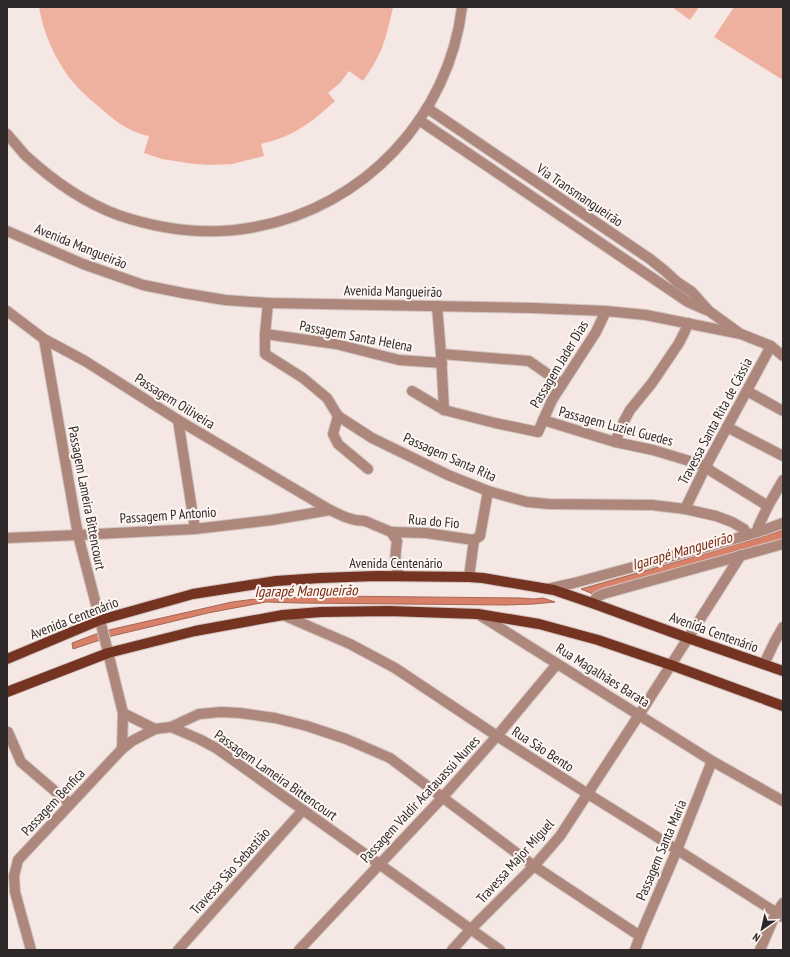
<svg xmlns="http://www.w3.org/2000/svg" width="790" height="957" font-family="'PT Sans Narrow',sans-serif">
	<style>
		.green { fill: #efb19f }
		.water { fill: #d88068; stroke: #a56655 }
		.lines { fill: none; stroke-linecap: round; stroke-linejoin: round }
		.minor-casing { stroke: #d1c5c1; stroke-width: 12 }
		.major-casing { stroke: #d1c5c1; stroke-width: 12 }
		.minor { stroke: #ae877c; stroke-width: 10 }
		.major { stroke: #753321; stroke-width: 10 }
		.labels { text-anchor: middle; stroke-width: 4; stroke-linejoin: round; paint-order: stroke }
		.street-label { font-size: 14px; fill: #2e2928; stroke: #fef6f3 }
		.water-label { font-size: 15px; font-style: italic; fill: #772912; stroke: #fef6f3 }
	</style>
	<rect width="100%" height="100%" fill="#f5e7e3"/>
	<g class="green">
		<path d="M39 7H393C390 21 387 34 382 48 377 60 370 71 363 81L349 71 340 83 328 93 335 101C323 112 310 123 296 131 285 137 273 141 261 144L264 156 232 164 211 165 194 164 162 159 144 153 149 136C143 135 137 133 131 130 122 126 112 118 104 111 93 102 82 93 73 82 56 62 43 32 39 7Z"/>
		<path d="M672 7H699L690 20Z"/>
		<path d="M734 7H783V80L714 37Z"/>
	</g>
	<g class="water">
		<path d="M783 530V540L631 582 593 594 581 589 690 558 775 533Z"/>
		<path d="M332 596 520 598 534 599 543 598 555 602 534 604 506 605 298 603 266 602 208 613 112 636 73 649 72 643 96 634 113 629 232 602 255 599Z"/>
	</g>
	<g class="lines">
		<defs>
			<g id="minor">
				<path d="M427 108 650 259 665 271 677 282 692 292 709 311 738 332"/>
				<path d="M419 120 688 302 706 310"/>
				<path d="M7 134C13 141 19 148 25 155 52 180 83 202 118 215 162 230 209 236 255 227 364 207 449 117 462 7"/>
				<path d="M7 231 83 264 143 285 183 293 225 300 268 303 533 308 606 311 646 315 741 334 771 346 783 356"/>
				<path d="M268 303 265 334V354L303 378 327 398 338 416 372 438 448 475 488 491 527 502 549 504 652 505 685 509 716 516 732 522 744 529 747 535"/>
				<path d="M437 306 441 354 444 410"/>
				<path d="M7 311 44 339 85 361 178 420 330 510 345 517 355 520 365 521 391 532 397 541C395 556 394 563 400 576"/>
				<path d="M265 334 336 344 399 360 442 363"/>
				<path d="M44 339 78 535 100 620 123 713 122 749"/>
				<path d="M441 354 529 361 562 384"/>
				<path d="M412 391 444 410 495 423 538 432 552 400 596 332 606 311"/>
				<path d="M747 391 783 411"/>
				<path d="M338 416 333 434 338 444 368 469"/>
				<path d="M178 420 195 529"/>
				<path d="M543 420 615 442 653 450 706 466"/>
				<path d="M727 427 783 456"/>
				<path d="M615 442 624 421 630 410 652 383 679 343 685 331 688 323"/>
				<path d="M706 466 711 471 768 506"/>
				<path d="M685 509 706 466 771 346"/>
				<path d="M764 530 758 527 768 506 783 480"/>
				<path d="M391 532 426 533 474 540"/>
				<path d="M7 538 78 535 195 529 272 520 330 510"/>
				<path d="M469 577 474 540 480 536 488 491"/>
				<path d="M547 589 574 583 707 547 764 530 783 523"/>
				<path d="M592 603 597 597 603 594 783 544"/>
				<path d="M478 614 712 761 783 801"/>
				<path d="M283 615 350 644 395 668 497 736 588 794 646 830 783 917"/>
				<path d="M764 664 775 641 783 627"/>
				<path d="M123 713 155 729 171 727 199 739 216 748 500 950"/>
				<path d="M171 727 199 714 221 712 240 713 275 718 307 726 346 739 390 758 534 866 640 936"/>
				<path d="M8 732 21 762 70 804"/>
				<path d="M31 950 15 892 14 876 18 860 122 749 132 741 155 729"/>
				<path d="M178 950 303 810"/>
				<path d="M299 950 442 798 497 736 557 664"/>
				<path d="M452 950 471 929 534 866 560 836 639 715 741 555"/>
				<path d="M635 950 640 936 677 850 712 761"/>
				<path d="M760 950 776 913 783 903"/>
			</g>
			<g id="major">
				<path d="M7 659 100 620 193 594 276 581 320 578 377 576 469 577 483 578 554 590 592 603 688 638 783 671"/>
				<path d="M7 692 108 653 195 631 283 615 321 612 389 611 478 614 539 624 598 640 671 665 783 706"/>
			</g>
		</defs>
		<use href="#minor" class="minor-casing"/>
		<use href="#major" class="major-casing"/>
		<use href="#minor" class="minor"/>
		<use href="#major" class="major"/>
	</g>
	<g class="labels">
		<g class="street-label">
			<text transform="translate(580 195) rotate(34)" y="5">Via Transmangueirão</text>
			<text transform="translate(81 246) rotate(22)" y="5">Avenida Mangueirão</text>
			<text transform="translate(393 291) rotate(1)" y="5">Avenida Mangueirão</text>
			<text transform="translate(356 336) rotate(11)" y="5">Passagem Santa Helena</text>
			<text transform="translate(559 364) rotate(-59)" y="5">Passagem Jader Dias</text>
			<text transform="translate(175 401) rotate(32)" y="5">Passagem Oiliveira</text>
			<text transform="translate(715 421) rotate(-62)" y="5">Travessa Santa Rita de Cássia</text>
			<text transform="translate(616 426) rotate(15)" y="5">Passagem Luziel Guedes</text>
			<text transform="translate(450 457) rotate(24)" y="5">Passagem Santa Rita</text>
			<text transform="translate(87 498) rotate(79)" y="5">Passagem Lameira Bittencourt</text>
			<text transform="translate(168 515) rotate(-4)" y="5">Passagem P Antonio</text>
			<text transform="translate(434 521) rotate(5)" y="5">Rua do Fio</text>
			<text x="396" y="568">Avenida Centenário</text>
			<text transform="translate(74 618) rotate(-21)" y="5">Avenida Centenário</text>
			<text transform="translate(714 632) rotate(20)" y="5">Avenida Centenário</text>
			<text transform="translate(603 675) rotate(32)" y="5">Rua Magalhães Barata</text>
			<text transform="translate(543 749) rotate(33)" y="5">Rua São Bento</text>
			<text transform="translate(276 775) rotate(35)" y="5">Passagem Lameira Bittencourt</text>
			<text transform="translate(420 799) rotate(-47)" y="5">Passagem Valdir Acatauassú Nunes</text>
			<text transform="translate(53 802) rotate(-47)" y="5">Passagem Benfica</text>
			<text transform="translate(661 850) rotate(-67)" y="5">Passagem Santa Maria</text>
			<text transform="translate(515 861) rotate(-48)" y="5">Travessa Major Miguel</text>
			<text transform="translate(230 871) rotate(-48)" y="5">Travessa São Sebastião</text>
		</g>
		<g class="water-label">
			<text transform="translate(682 551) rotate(-16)" y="5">Igarapé Mangueirão</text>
			<text transform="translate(306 591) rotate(-1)" y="5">Igarapé Mangueirão</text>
		</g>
	</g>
	<rect width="790" height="957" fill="none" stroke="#2e2928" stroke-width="16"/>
	<g transform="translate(762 929) rotate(214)" stroke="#fef6f3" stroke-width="3" paint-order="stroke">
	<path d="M0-3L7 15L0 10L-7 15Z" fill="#2e2928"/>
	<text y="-6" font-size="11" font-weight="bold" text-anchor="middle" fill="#2e2928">N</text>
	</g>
</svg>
